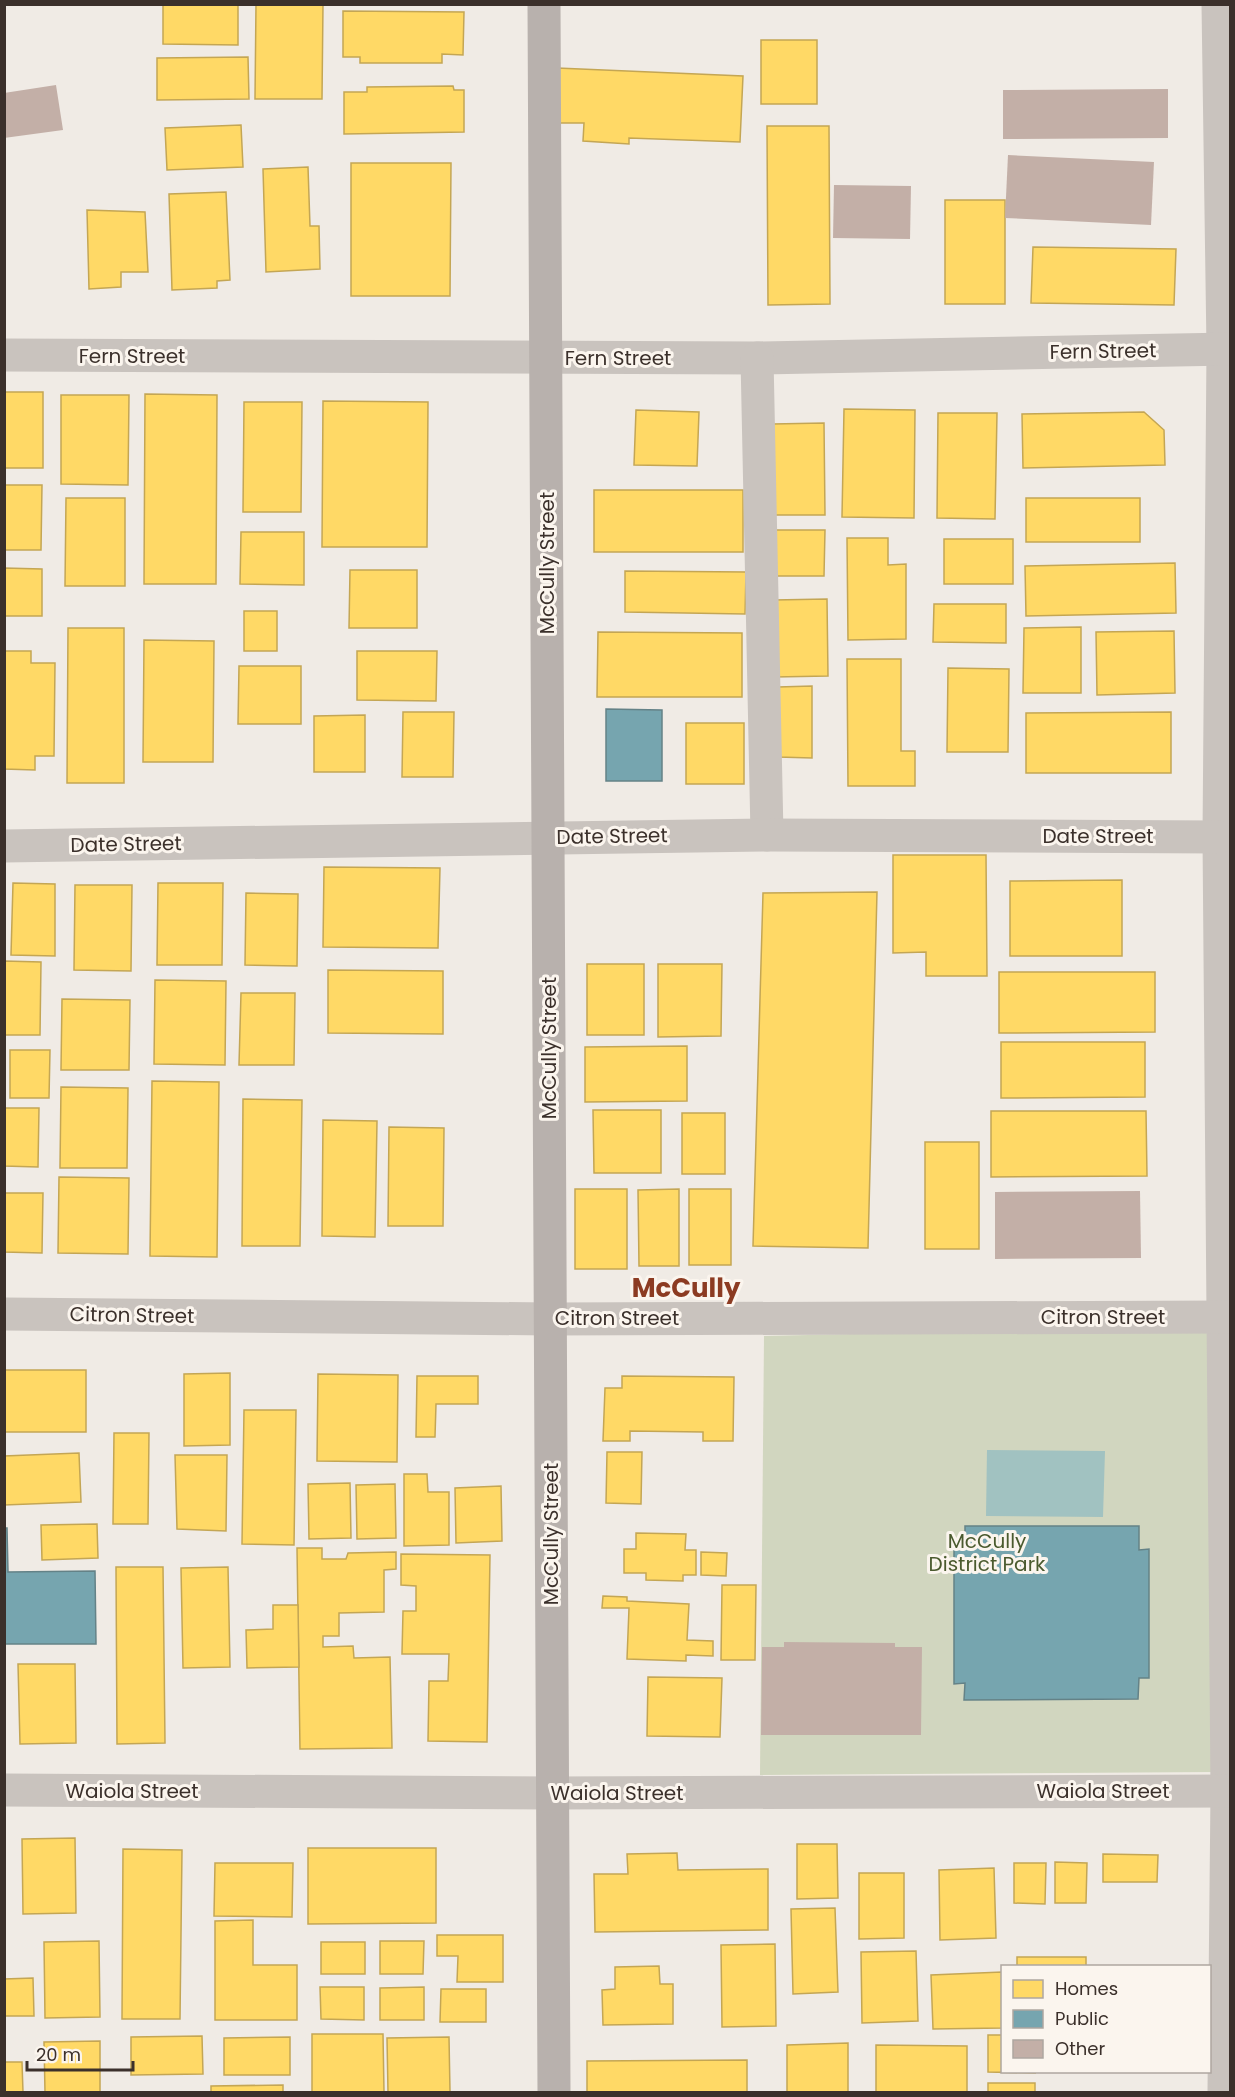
<svg xmlns="http://www.w3.org/2000/svg" width="1235" height="2097" font-family="Poppins,sans-serif">
	<style>
		.green { fill: #d1d6bf }
		.water { fill: #a1c2c1 }
		.homes { fill: #ffd966; stroke: #c4a654; stroke-width: 1.5 }
		.public { fill: #76a5af; stroke: #648287; stroke-width: 1.5 }
		.building { fill: #c3afa7 }
		.lines { fill: none; stroke-linecap: round; stroke-linejoin: round }
		.minor { stroke: #c9c3be; stroke-width: 33 }
		.major { stroke: #b8b1ad; stroke-width: 33 }
		.labels { text-anchor: middle; stroke-width: 6; stroke-linejoin: round; paint-order: stroke }
		.street-label { font-size: 20px; fill: #3b302b; stroke: #fbf5ee }
		.park-label { font-size: 20px; fill: #4a5a2e; stroke: #fbf5ee }
		.district-label { font-size: 26px; font-weight: bold; fill: #8c3b22; stroke: #fbf5ee }
	</style>
	<rect width="100%" height="100%" fill="#f0ebe5"/>
	<path class="green" d="M1212 1326 1217 1772 760 1775 764 1336Z"/>
	<path class="water" d="M987 1450 1105 1451 1103 1517 986 1516Z"/>
	<g class="homes">
		<path d="M163 4H238V45L163 44Z"/>
		<path d="M256 4H323L322 99H255Z"/>
		<path d="M343 11 464 12 463 55 442 54V63H360V57H343Z"/>
		<rect x="761" y="40" width="56" height="64"/>
		<path d="M248 57 249 99 157 100V58Z"/>
		<path d="M557 68 743 76 740 142 629 138V144L583 141 584 123H555Z"/>
		<path d="M453 86 454 90H464V132L344 134V92H367V87Z"/>
		<path d="M241 125 243 167 167 170 165 128Z"/>
		<path d="M767 126H829L830 304 768 305Z"/>
		<path d="M351 163H451L450 296H351Z"/>
		<path d="M308 167 310 226H319L320 269 266 272 263 169Z"/>
		<path d="M226 192 230 280 217 281V288L172 290 169 194Z"/>
		<rect x="945" y="200" width="60" height="104"/>
		<path d="M87 210 145 212 148 272H121V287L89 289Z"/>
		<path d="M1033 247 1176 249 1174 305 1031 303Z"/>
		<rect x="4" y="392" width="39" height="76"/>
		<path d="M145 394 217 395 216 584H144Z"/>
		<path d="M61 395H129L128 485 61 484Z"/>
		<path d="M323 401 428 402 427 547H322Z"/>
		<path d="M244 402H302L301 512H243Z"/>
		<path d="M844 409 915 410 914 518 842 517Z"/>
		<path d="M636 410 699 412 697 466 634 465Z"/>
		<path d="M1144 412 1164 430 1165 465 1023 468 1022 414Z"/>
		<path d="M938 413H997L995 519 937 518Z"/>
		<path d="M824 423 825 515H773V424Z"/>
		<path d="M4 485H42L41 550H4Z"/>
		<rect x="594" y="490" width="149" height="62"/>
		<path d="M66 498H125V586H65Z"/>
		<rect x="1026" y="498" width="114" height="44"/>
		<path d="M773 530H825L824 576H773Z"/>
		<path d="M241 532H304V585L240 584Z"/>
		<path d="M847 538H888V565L906 564V639L848 640Z"/>
		<rect x="944" y="539" width="69" height="45"/>
		<path d="M1175 563 1176 613 1026 616 1025 566Z"/>
		<path d="M4 568 42 569V616H4Z"/>
		<path d="M350 570H417V628H349Z"/>
		<path d="M625 571 746 572 745 614 625 612Z"/>
		<path d="M827 599 828 676 774 677V600Z"/>
		<path d="M934 604H1006V643L933 642Z"/>
		<rect x="244" y="611" width="33" height="40"/>
		<path d="M1081 627V693H1023L1024 628Z"/>
		<path d="M68 628H124V783H67Z"/>
		<path d="M1174 631 1175 693 1097 695 1096 632Z"/>
		<path d="M598 632 742 633V697H597Z"/>
		<path d="M144 640 214 641 213 762H143Z"/>
		<path d="M4 651H31V663H55L54 756H35V770L4 769Z"/>
		<path d="M357 651H437L436 701 357 700Z"/>
		<path d="M847 659H901V751H915V786H848Z"/>
		<path d="M239 666H301V724H238Z"/>
		<path d="M948 668 1009 669 1008 752H947Z"/>
		<path d="M812 686V758L778 757V687Z"/>
		<path d="M403 712H454L453 777H402Z"/>
		<path d="M1171 712V773H1026V713Z"/>
		<path d="M365 715V772H314V716Z"/>
		<rect x="686" y="723" width="58" height="61"/>
		<path d="M893 855H986L987 976H926V952L893 953Z"/>
		<path d="M324 867 440 868 438 948 323 947Z"/>
		<path d="M1122 880V956H1010V881Z"/>
		<path d="M13 883 55 884V956L11 955Z"/>
		<path d="M158 883H223L222 965H157Z"/>
		<path d="M75 885H132L131 971 74 970Z"/>
		<path d="M877 892 868 1248 753 1246 763 893Z"/>
		<path d="M246 893 298 894 297 966 245 965Z"/>
		<path d="M4 961 41 962 40 1035H4Z"/>
		<rect x="587" y="964" width="57" height="71"/>
		<path d="M658 964H722L721 1036 658 1037Z"/>
		<path d="M328 970 443 971V1034L328 1033Z"/>
		<path d="M999 972H1155V1032L999 1033Z"/>
		<path d="M155 980 226 981 225 1065 154 1064Z"/>
		<path d="M241 993H295L294 1065H239Z"/>
		<path d="M62 999 130 1000 129 1070H61Z"/>
		<path d="M1001 1042H1145V1097L1001 1098Z"/>
		<path d="M687 1046V1101L585 1102V1047Z"/>
		<path d="M10 1050H50L49 1098H10Z"/>
		<path d="M152 1081 219 1082 217 1257 150 1256Z"/>
		<path d="M61 1087 128 1088 127 1168H60Z"/>
		<path d="M243 1099 302 1100 300 1246H242Z"/>
		<path d="M4 1108H39L38 1167 4 1166Z"/>
		<path d="M593 1110H661V1173H594Z"/>
		<path d="M991 1111H1146L1147 1176 991 1177Z"/>
		<rect x="682" y="1113" width="43" height="61"/>
		<path d="M323 1120 377 1121 375 1237 322 1236Z"/>
		<path d="M389 1127 444 1128 443 1226H388Z"/>
		<rect x="925" y="1142" width="54" height="107"/>
		<path d="M59 1177 129 1178 128 1254 58 1253Z"/>
		<rect x="575" y="1189" width="52" height="80"/>
		<path d="M679 1189V1266H639L638 1190Z"/>
		<rect x="689" y="1189" width="42" height="76"/>
		<path d="M4 1193H43L42 1253 4 1252Z"/>
		<rect x="4" y="1370" width="82" height="62"/>
		<path d="M230 1373V1445L184 1446V1374Z"/>
		<path d="M318 1374 398 1375 397 1462 317 1461Z"/>
		<path d="M417 1376H478V1404H436L435 1437H416Z"/>
		<path d="M622 1376 734 1377 733 1441H703V1432L630 1431V1441H603L605 1388H622Z"/>
		<path d="M244 1410H296L294 1545 242 1544Z"/>
		<path d="M114 1433H149L148 1524H113Z"/>
		<path d="M607 1452H642L641 1504 606 1503Z"/>
		<path d="M79 1453 81 1502 4 1505V1456Z"/>
		<path d="M175 1455H227L226 1531 177 1529Z"/>
		<path d="M404 1474H427L428 1492H449V1545L404 1546Z"/>
		<path d="M350 1483 351 1538 309 1539 308 1484Z"/>
		<path d="M395 1484 396 1538 357 1539 356 1485Z"/>
		<path d="M501 1486 502 1541 456 1543 455 1488Z"/>
		<path d="M97 1524 98 1558 42 1560 41 1525Z"/>
		<path d="M636 1533 686 1534 685 1550H696V1575H683V1581L646 1580V1573H624V1549H636Z"/>
		<path d="M297 1548H322V1559H346L348 1553 396 1552V1569L384 1570V1612L339 1613V1636H323V1647L353 1646 354 1658 390 1657 392 1748 300 1749Z"/>
		<path d="M701 1552 727 1553 726 1576 701 1575Z"/>
		<path d="M401 1554 490 1555 487 1742 428 1741 429 1681H448L449 1654H402L403 1611H416V1586L401 1585Z"/>
		<path d="M116 1567H163L165 1743 117 1744Z"/>
		<path d="M228 1567 230 1667 183 1668 181 1568Z"/>
		<path d="M722 1585H756L755 1660H721Z"/>
		<path d="M603 1596 627 1597V1601L689 1604 687 1640 713 1641V1656L686 1655V1661L627 1659 629 1608H602Z"/>
		<path d="M273 1605H298L299 1667 247 1668 246 1630 273 1629Z"/>
		<path d="M18 1664H75L76 1743 20 1744Z"/>
		<path d="M648 1677 722 1678 720 1737 647 1736Z"/>
		<path d="M75 1838 76 1913 23 1914 22 1839Z"/>
		<path d="M797 1844H837L838 1898 797 1899Z"/>
		<path d="M308 1848H436V1923L308 1924Z"/>
		<path d="M123 1849 182 1850 180 2019H122Z"/>
		<path d="M677 1853 678 1870 768 1869V1930L595 1932 594 1874H628L627 1854Z"/>
		<path d="M1103 1854 1158 1855 1157 1882H1103Z"/>
		<path d="M1055 1862 1087 1863 1086 1903H1055Z"/>
		<path d="M215 1863H293L292 1917 214 1916Z"/>
		<path d="M1014 1863H1046L1045 1904 1014 1903Z"/>
		<path d="M994 1868 996 1938 940 1940 939 1870Z"/>
		<path d="M859 1873H904V1938L859 1939Z"/>
		<path d="M835 1908 838 1992 793 1994 791 1909Z"/>
		<path d="M253 1920V1965H297V2020H215V1921Z"/>
		<path d="M437 1935H503V1982H457L458 1956H437Z"/>
		<path d="M99 1941 100 2017 45 2018 44 1942Z"/>
		<path d="M380 1941H424L423 1974H380Z"/>
		<rect x="321" y="1942" width="44" height="32"/>
		<path d="M775 1944 776 2026 722 2027 721 1945Z"/>
		<path d="M916 1951 918 2021 862 2023 861 1952Z"/>
		<rect x="1017" y="1957" width="69" height="9"/>
		<path d="M659 1966 660 1984H673V2024L603 2025 602 1990 615 1989V1967Z"/>
		<path d="M1002 1972V2028L933 2029 931 1975Z"/>
		<path d="M33 1978 34 2016H4V1979Z"/>
		<path d="M320 1987H364V2020L321 2019Z"/>
		<path d="M424 1987V2020H380V1988Z"/>
		<path d="M441 1989H486V2022H440Z"/>
		<path d="M312 2034H383L384 2092H312Z"/>
		<path d="M988 2035H1002V2072L1036 2073 988 2072Z"/>
		<path d="M202 2036 203 2074 131 2075V2037Z"/>
		<path d="M290 2037V2075H224V2038Z"/>
		<path d="M449 2037 450 2092H388L387 2038Z"/>
		<path d="M100 2041V2092H45L44 2042Z"/>
		<path d="M848 2043V2092H787V2045Z"/>
		<path d="M876 2045 967 2046V2092H876Z"/>
		<path d="M747 2060V2092H587V2061Z"/>
		<path d="M4 2062H22L23 2092H4Z"/>
		<rect x="988" y="2083" width="47" height="9"/>
		<path d="M283 2085V2092H211V2086Z"/>
	</g>
	<g class="public">
		<path d="M606 709 662 710V781H606Z"/>
		<path d="M965 1526H1139V1550L1149 1549V1678H1139L1138 1699 964 1700 965 1683 954 1684V1545L965 1546Z"/>
		<path d="M4 1528H7L8 1572 95 1571 96 1644H4Z"/>
	</g>
	<g class="building">
		<path d="M56 85 63 130 4 138V93Z"/>
		<path d="M1168 89V138L1003 139V90Z"/>
		<path d="M1008 155 1154 162 1151 225 1005 218Z"/>
		<path d="M834 185 911 186 910 239 833 238Z"/>
		<path d="M1140 1191 1141 1258 995 1259V1192Z"/>
		<path d="M784 1642 895 1643V1647H922L921 1735H761L762 1647H784Z"/>
	</g>
	<g class="lines">
		<g class="minor">
			<path d="M1218 4 1223 349 1219 837 1227 1791 1224 2092"/>
			<path d="M4 355 757 358 1230 349"/>
			<path d="M757 358 767 835"/>
			<path d="M4 846 767 835 1219 837"/>
			<path d="M4 1314 550 1319 1230 1317"/>
			<path d="M4 1790 552 1793 1230 1791"/>
		</g>
		<path class="major" d="M544 4 554 2092"/>
	</g>
	<g class="labels">
		<g class="street-label">
			<text transform="translate(1103 351) rotate(-1)" y="7">Fern Street</text>
			<text x="132" y="363">Fern Street</text>
			<text x="618" y="365">Fern Street</text>
			<text transform="translate(547 563) rotate(-90)" y="7">McCully Street</text>
			<text transform="translate(612 836) rotate(-1)" y="7">Date Street</text>
			<text x="1098" y="843">Date Street</text>
			<text transform="translate(126 844) rotate(-1)" y="7">Date Street</text>
			<text transform="translate(549 1048) rotate(-90)" y="7">McCully Street</text>
			<text transform="translate(132 1315) rotate(1)" y="7">Citron Street</text>
			<text x="1103" y="1324">Citron Street</text>
			<text x="617" y="1325">Citron Street</text>
			<text transform="translate(551 1534) rotate(-90)" y="7">McCully Street</text>
			<text x="132" y="1798">Waiola Street</text>
			<text x="1103" y="1798">Waiola Street</text>
			<text x="617" y="1800">Waiola Street</text>
		</g>
		<g class="park-label">
			<text x="987" y="1548">McCully<tspan x="987" dy="23">District Park</tspan></text>
		</g>
		<g class="district-label">
			<text x="686" y="1297">McCully</text>
		</g>
	</g>
	<rect width="1235" height="2097" fill="none" stroke="#3b302b" stroke-width="12"/>
	<rect x="1001" y="1965" width="210" height="108" fill="#fbf5ee" stroke="#aea6a0" stroke-width="1.5"/>
	<rect x="1013" y="1980" width="30" height="18" fill="#ffd966" stroke="#aea6a0" stroke-width="1.5"/>
	<text x="1055" y="1995" font-size="18" fill="#3b302b">Homes</text>
	<rect x="1013" y="2010" width="30" height="18" fill="#76a5af" stroke="#aea6a0" stroke-width="1.5"/>
	<text x="1055" y="2025" font-size="18" fill="#3b302b">Public</text>
	<rect x="1013" y="2040" width="30" height="18" fill="#c3afa7" stroke="#aea6a0" stroke-width="1.5"/>
	<text x="1055" y="2055" font-size="18" fill="#3b302b">Other</text>
	<path d="M27 2061v9h106v-9" fill="none" stroke="#3b302b" stroke-width="3"/>
	<text x="36" y="2061" font-size="18" fill="#3b302b" stroke="#fbf5ee" stroke-width="4.5" paint-order="stroke">20 m</text>
</svg>
